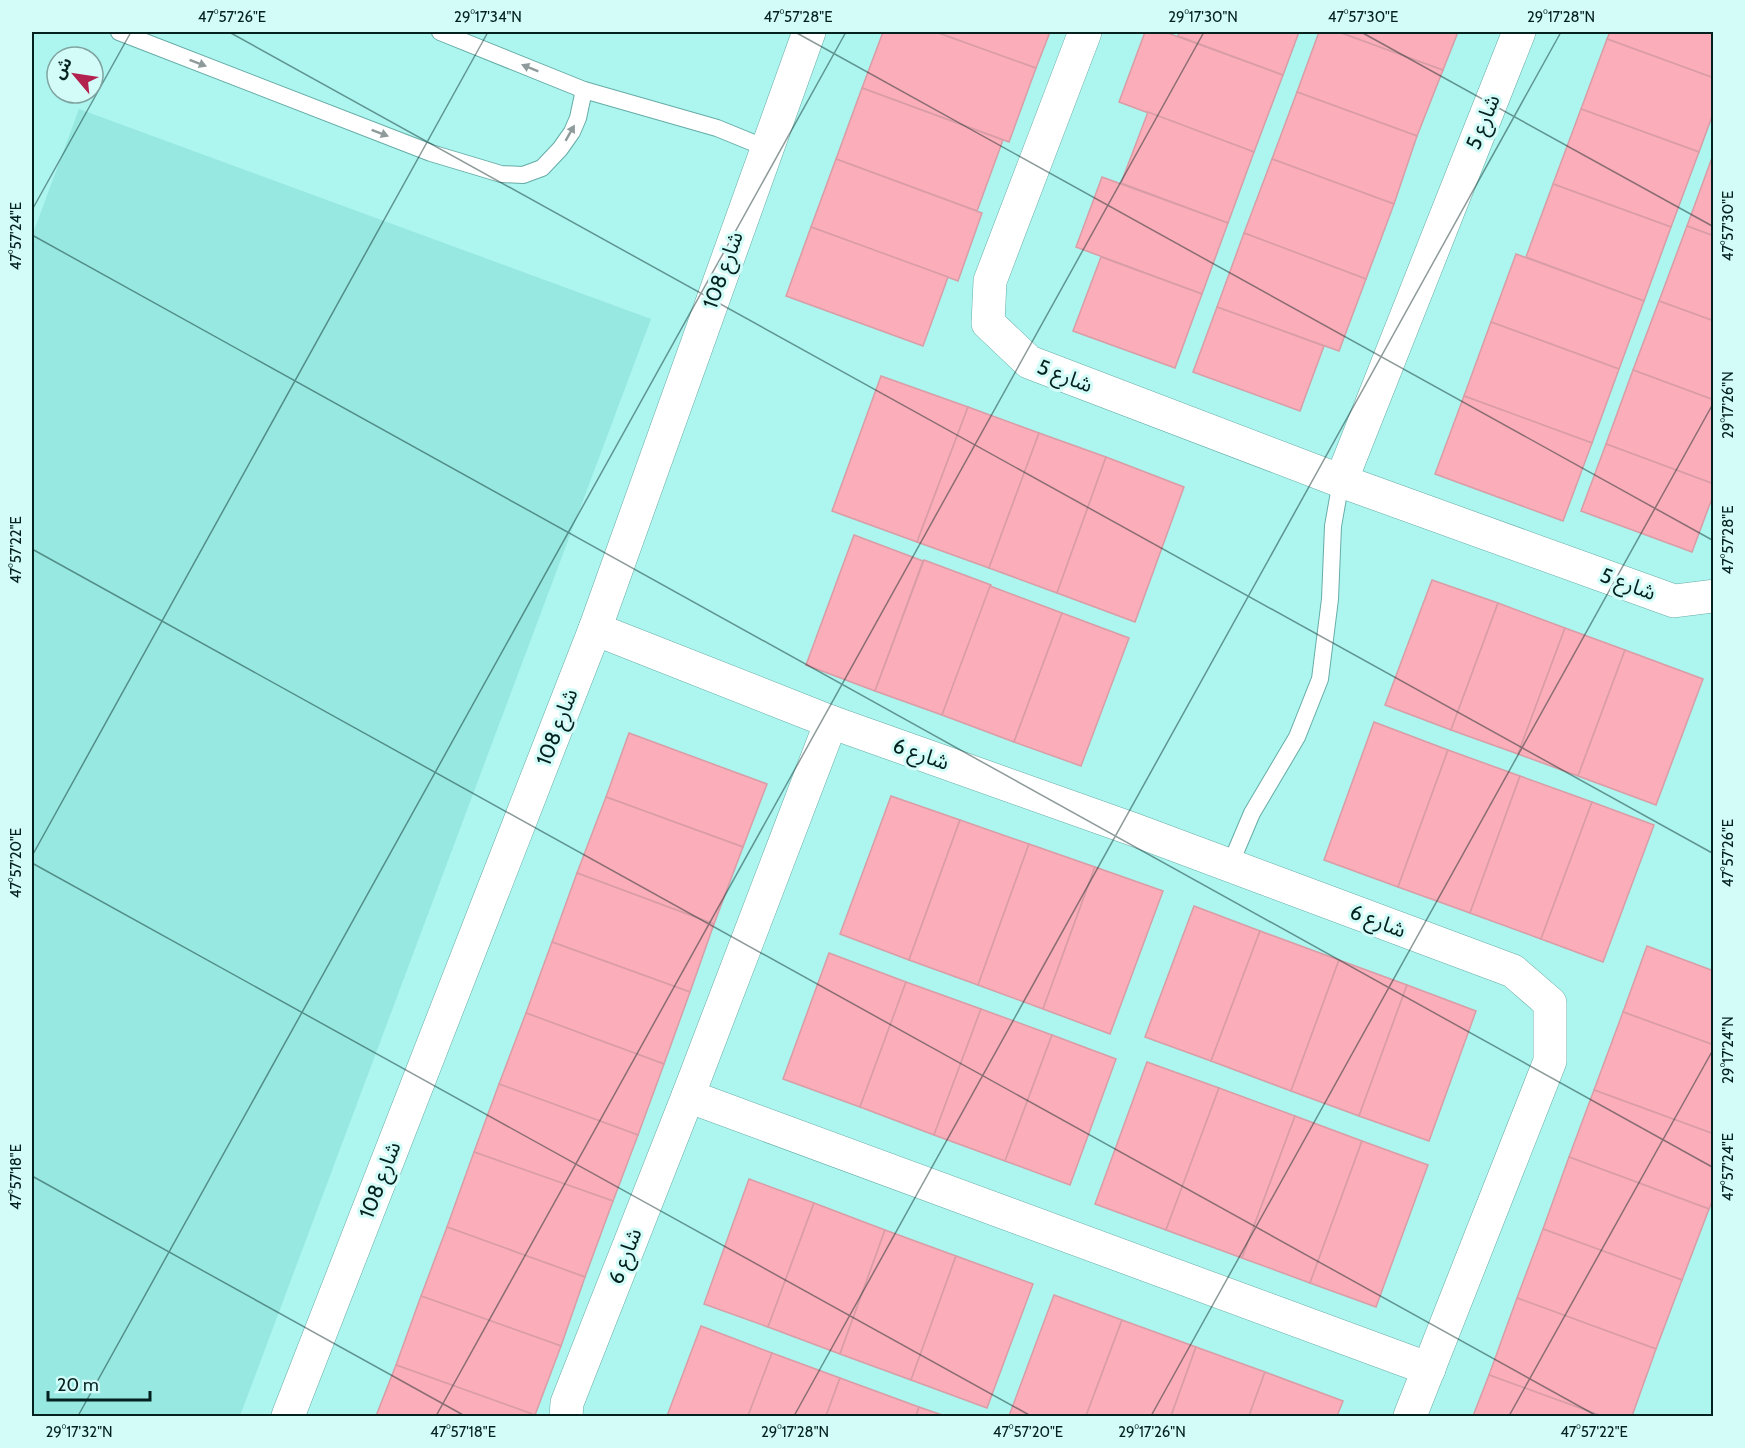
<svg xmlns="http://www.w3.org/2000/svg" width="1745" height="1448" font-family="Cabin,'Noto Sans Arabic',sans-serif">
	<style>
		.built { fill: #97e8e1 }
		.building { fill: #fbadb9; stroke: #d89da6; stroke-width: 1.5 }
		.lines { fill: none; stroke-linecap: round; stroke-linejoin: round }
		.lane-casing { stroke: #66aca7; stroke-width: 18 }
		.street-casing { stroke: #66aca7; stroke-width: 34 }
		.lane { stroke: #fff; stroke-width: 16 }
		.street { stroke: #fff; stroke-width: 33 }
		.oneway { fill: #8e9b9a }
		.ticks { fill: none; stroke: #03211f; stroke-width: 1.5; stroke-opacity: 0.45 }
		.labels { text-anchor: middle; stroke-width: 6; stroke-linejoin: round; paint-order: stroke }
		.street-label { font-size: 21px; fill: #03211f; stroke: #d3fcf8 }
		.neatline { fill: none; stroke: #03211f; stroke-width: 2 }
		.ticks-label { font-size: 15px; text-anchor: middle; fill: #03211f }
	</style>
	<rect width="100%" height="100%" fill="#adf5ef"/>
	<path class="built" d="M79 109 651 319 240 1416H32V236Z"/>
	<g class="building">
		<path d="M883 32H936L1036 68 1009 142 862 88Z"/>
		<path d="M936 32H1050L1036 68Z"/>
		<path d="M1145 32H1165L1283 75 1254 152 1119 102Z"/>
		<path d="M1179 32H1299L1283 75 1178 36Z"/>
		<path d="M1319 32H1339L1443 70 1417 136 1297 92Z"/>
		<path d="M1339 32H1458L1443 70Z"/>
		<path d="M1610 32H1714V78L1607 39Z"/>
		<path d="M1607 39 1714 78V111L1699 152 1581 109Z"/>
		<path d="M862 88 1003 140 977 211 836 159Z"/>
		<path d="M1297 92 1417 136 1394 204 1272 159Z"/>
		<path d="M1581 109 1699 152 1671 227 1553 184Z"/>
		<path d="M1148 112 1254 152 1228 223 1121 183Z"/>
		<path d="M1713 155H1714V236L1687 226Z"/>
		<path d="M836 159 982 213 958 281 811 227Z"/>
		<path d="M1272 159 1394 204 1366 279 1244 233Z"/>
		<path d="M1102 177 1228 223 1202 294 1076 247Z"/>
		<path d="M1553 184 1671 227 1644 301 1526 257Z"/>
		<path d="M1687 226 1714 236V321L1659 301Z"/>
		<path d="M811 227 948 277 923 346 786 296Z"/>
		<path d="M1244 233 1366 279 1339 351 1217 307Z"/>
		<path d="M1516 254 1644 301 1619 369 1491 322Z"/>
		<path d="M1101 257 1202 294 1175 368 1073 331Z"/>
		<path d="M1659 301 1714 321V400L1633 370Z"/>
		<path d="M1217 307 1324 346 1300 411 1193 372Z"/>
		<path d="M1491 322 1619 369 1592 443 1464 396Z"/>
		<path d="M1633 370 1714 400V484L1606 444Z"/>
		<path d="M881 376 968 407 917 542 832 511Z"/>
		<path d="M1464 396 1592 443 1563 521 1435 474Z"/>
		<path d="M968 407 1039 433 989 568 917 542Z"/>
		<path d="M1039 433 1106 457 1057 593 989 568Z"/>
		<path d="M1606 444 1714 484V493L1692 552 1581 511Z"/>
		<path d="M1106 457 1184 487 1135 622 1057 593Z"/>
		<path d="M854 535 923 561 875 691 806 665Z"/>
		<path d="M924 560 991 585 942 715 875 691Z"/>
		<path d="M1432 580 1498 603 1451 730 1385 705Z"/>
		<path d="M990 586 1062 613 1014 742 942 715Z"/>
		<path d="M1498 603 1565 628 1518 754 1451 730Z"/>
		<path d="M1062 613 1129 638 1081 766 1014 742Z"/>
		<path d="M1565 628 1625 650 1578 776 1518 754Z"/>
		<path d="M1625 650 1703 679 1656 805 1578 776Z"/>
		<path d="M1374 722 1448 750 1398 887 1324 860Z"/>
		<path d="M629 733 767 784 743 847 606 797Z"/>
		<path d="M1448 750 1520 776 1470 913 1398 887Z"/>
		<path d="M1520 776 1592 802 1541 939 1470 913Z"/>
		<path d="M891 796 960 820 909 960 840 934Z"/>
		<path d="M606 797 743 847 714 924 577 873Z"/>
		<path d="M1592 802 1654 825 1603 962 1541 939Z"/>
		<path d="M960 820 1029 844 978 985 909 960Z"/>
		<path d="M1029 844 1095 867 1043 1009 978 985Z"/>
		<path d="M1095 867 1163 891 1110 1034 1043 1009Z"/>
		<path d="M577 873 714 924 690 992 552 942Z"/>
		<path d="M1194 906 1260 931 1211 1061 1145 1037Z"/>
		<path d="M1260 931 1339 960 1291 1091 1211 1061Z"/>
		<path d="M552 942 690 992 664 1064 526 1013Z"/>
		<path d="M1647 946 1714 971V1045L1623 1012Z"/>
		<path d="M829 953 906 982 860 1107 783 1079Z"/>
		<path d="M1339 960 1407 985 1359 1116 1291 1091Z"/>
		<path d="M906 982 981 1009 934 1135 860 1107Z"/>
		<path d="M1407 985 1476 1011 1429 1141 1359 1116Z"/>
		<path d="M981 1009 1052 1035 1005 1161 934 1135Z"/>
		<path d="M1623 1012 1714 1045V1134L1594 1090Z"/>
		<path d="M526 1013 664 1064 638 1135 499 1084Z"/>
		<path d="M1052 1035 1116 1059 1070 1185 1005 1161Z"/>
		<path d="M1147 1062 1219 1088 1166 1230 1095 1204Z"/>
		<path d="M499 1084 638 1135 613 1201 474 1152Z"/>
		<path d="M1219 1088 1295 1116 1242 1258 1166 1230Z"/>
		<path d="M1594 1090 1714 1134V1197L1709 1209 1569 1157Z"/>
		<path d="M1295 1116 1362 1141 1310 1283 1242 1258Z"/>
		<path d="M1362 1141 1428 1165 1376 1307 1310 1283Z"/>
		<path d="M474 1152 613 1201 585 1277 447 1227Z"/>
		<path d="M1569 1157 1709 1209 1682 1280 1543 1229Z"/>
		<path d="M749 1179 814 1203 768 1327 704 1304Z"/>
		<path d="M814 1203 885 1230 840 1354 768 1327Z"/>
		<path d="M447 1227 585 1277 561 1346 421 1296Z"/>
		<path d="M1543 1229 1682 1280 1656 1349 1517 1298Z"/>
		<path d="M885 1230 956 1256 911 1380 840 1354Z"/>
		<path d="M956 1256 1033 1284 987 1408 911 1380Z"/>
		<path d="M1054 1295 1122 1320 1086 1416H1009Z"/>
		<path d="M421 1296 561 1346 535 1415 396 1365Z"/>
		<path d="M1517 1298 1656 1349 1632 1416H1602L1489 1375Z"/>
		<path d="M1122 1320 1196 1347 1171 1416H1086Z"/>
		<path d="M701 1326 772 1353 748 1416H667Z"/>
		<path d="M1196 1347 1265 1372 1249 1416H1171Z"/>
		<path d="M772 1353 840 1378 826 1416H748Z"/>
		<path d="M396 1365 535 1415 534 1416H376Z"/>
		<path d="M1265 1372 1343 1401 1337 1416H1249Z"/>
		<path d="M1489 1375 1602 1416H1473Z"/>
		<path d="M840 1378 919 1407 916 1416H826Z"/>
		<path d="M919 1407 945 1416H916Z"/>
	</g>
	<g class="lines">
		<defs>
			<g id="lane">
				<path d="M119 32 431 153 501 174 523 175 542 168 560 149 572 132 578 118 584 90"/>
				<path d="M440 32 584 90 717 128 766 148"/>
				<path d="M1230 865 1252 813 1297 737 1320 679 1330 599 1333 526 1341 481"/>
			</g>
			<g id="street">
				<path d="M1085 32 990 281 988 323 1029 362 1341 481 1674 601 1714 596"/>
				<path d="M1341 481 1519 32"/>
				<path d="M595 629 831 722 1135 830 1513 971 1550 1003V1061L1410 1416"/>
				<path d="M688 1096 1429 1369"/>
				<path d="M288 1416 595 629 809 32"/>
				<path d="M566 1416 567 1403 688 1096 831 722"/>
			</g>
		</defs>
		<use href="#lane" class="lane-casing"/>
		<use href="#street" class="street-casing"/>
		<use href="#lane" class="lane"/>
		<use href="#street" class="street"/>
	</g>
	<defs><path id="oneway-solid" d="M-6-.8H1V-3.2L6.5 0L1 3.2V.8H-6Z" transform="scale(1.5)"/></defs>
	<g class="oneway">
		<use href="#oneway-solid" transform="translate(198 63) rotate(21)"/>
		<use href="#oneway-solid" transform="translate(530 68) rotate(-158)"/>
		<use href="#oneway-solid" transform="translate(380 133) rotate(21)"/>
		<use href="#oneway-solid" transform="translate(570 133) rotate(-60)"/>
	</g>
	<path class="ticks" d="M229 32 1714 854M795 32 1714 541M1361 32 1714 227M32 210 131 32M32 235 1714 1168M32 549 1597 1416M32 856 488 32M32 863 1031 1416M32 1176 465 1416M78 1416 846 32M436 1416 1204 32M794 1416 1561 32M1151 1416 1714 402M1509 1416 1714 1048"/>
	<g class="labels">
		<g class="street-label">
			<text transform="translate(1483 122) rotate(-68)" y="7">شارع 5</text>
			<text transform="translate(723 270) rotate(-70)" y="7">شارع 108</text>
			<text transform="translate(1065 376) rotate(21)" y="7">شارع 5</text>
			<text transform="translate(1628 584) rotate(20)" y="7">شارع 5</text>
			<text transform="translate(557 727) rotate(-69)" y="7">شارع 108</text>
			<text transform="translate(921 754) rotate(19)" y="7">شارع 6</text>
			<text transform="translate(1378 921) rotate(21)" y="7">شارع 6</text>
			<text transform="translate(380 1180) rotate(-69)" y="7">شارع 108</text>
			<text transform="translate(625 1256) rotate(-69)" y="7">شارع 6</text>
		</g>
	</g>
	<rect width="1745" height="1448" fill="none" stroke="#d3fcf8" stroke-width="66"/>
	<g transform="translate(75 75) rotate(299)"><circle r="28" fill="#d3fcf8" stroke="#80a4a1" stroke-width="1.5"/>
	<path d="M0-4.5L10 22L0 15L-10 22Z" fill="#b3224f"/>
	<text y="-9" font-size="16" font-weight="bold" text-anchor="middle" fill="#03211f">ش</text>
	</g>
	<path d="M48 1391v9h102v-9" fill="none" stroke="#03211f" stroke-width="3"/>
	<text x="57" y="1391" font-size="18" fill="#03211f" stroke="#d3fcf8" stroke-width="4.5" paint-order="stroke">20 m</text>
	<rect x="33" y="33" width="1679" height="1382" class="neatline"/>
	<g class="ticks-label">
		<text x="232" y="22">47°57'26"E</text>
		<text x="488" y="22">29°17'34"N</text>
		<text x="798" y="22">47°57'28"E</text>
		<text x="1203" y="22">29°17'30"N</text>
		<text x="1363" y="22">47°57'30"E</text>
		<text x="1561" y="22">29°17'28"N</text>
		<text transform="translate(1728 226) rotate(-90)" y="5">47°57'30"E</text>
		<text transform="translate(16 236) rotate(-90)" y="5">47°57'24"E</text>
		<text transform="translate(1728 405) rotate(-90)" y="5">29°17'26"N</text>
		<text transform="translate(1728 540) rotate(-90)" y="5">47°57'28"E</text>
		<text transform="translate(16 550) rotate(-90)" y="5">47°57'22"E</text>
		<text transform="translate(1728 853) rotate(-90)" y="5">47°57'26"E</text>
		<text transform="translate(16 863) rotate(-90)" y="5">47°57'20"E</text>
		<text transform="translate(1728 1050) rotate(-90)" y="5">29°17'24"N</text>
		<text transform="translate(1728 1167) rotate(-90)" y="5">47°57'24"E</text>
		<text transform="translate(16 1177) rotate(-90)" y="5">47°57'18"E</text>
		<text x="79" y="1437">29°17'32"N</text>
		<text x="463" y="1437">47°57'18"E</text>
		<text x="795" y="1437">29°17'28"N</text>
		<text x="1028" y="1437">47°57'20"E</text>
		<text x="1152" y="1437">29°17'26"N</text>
		<text x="1594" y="1437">47°57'22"E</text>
	</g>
</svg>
